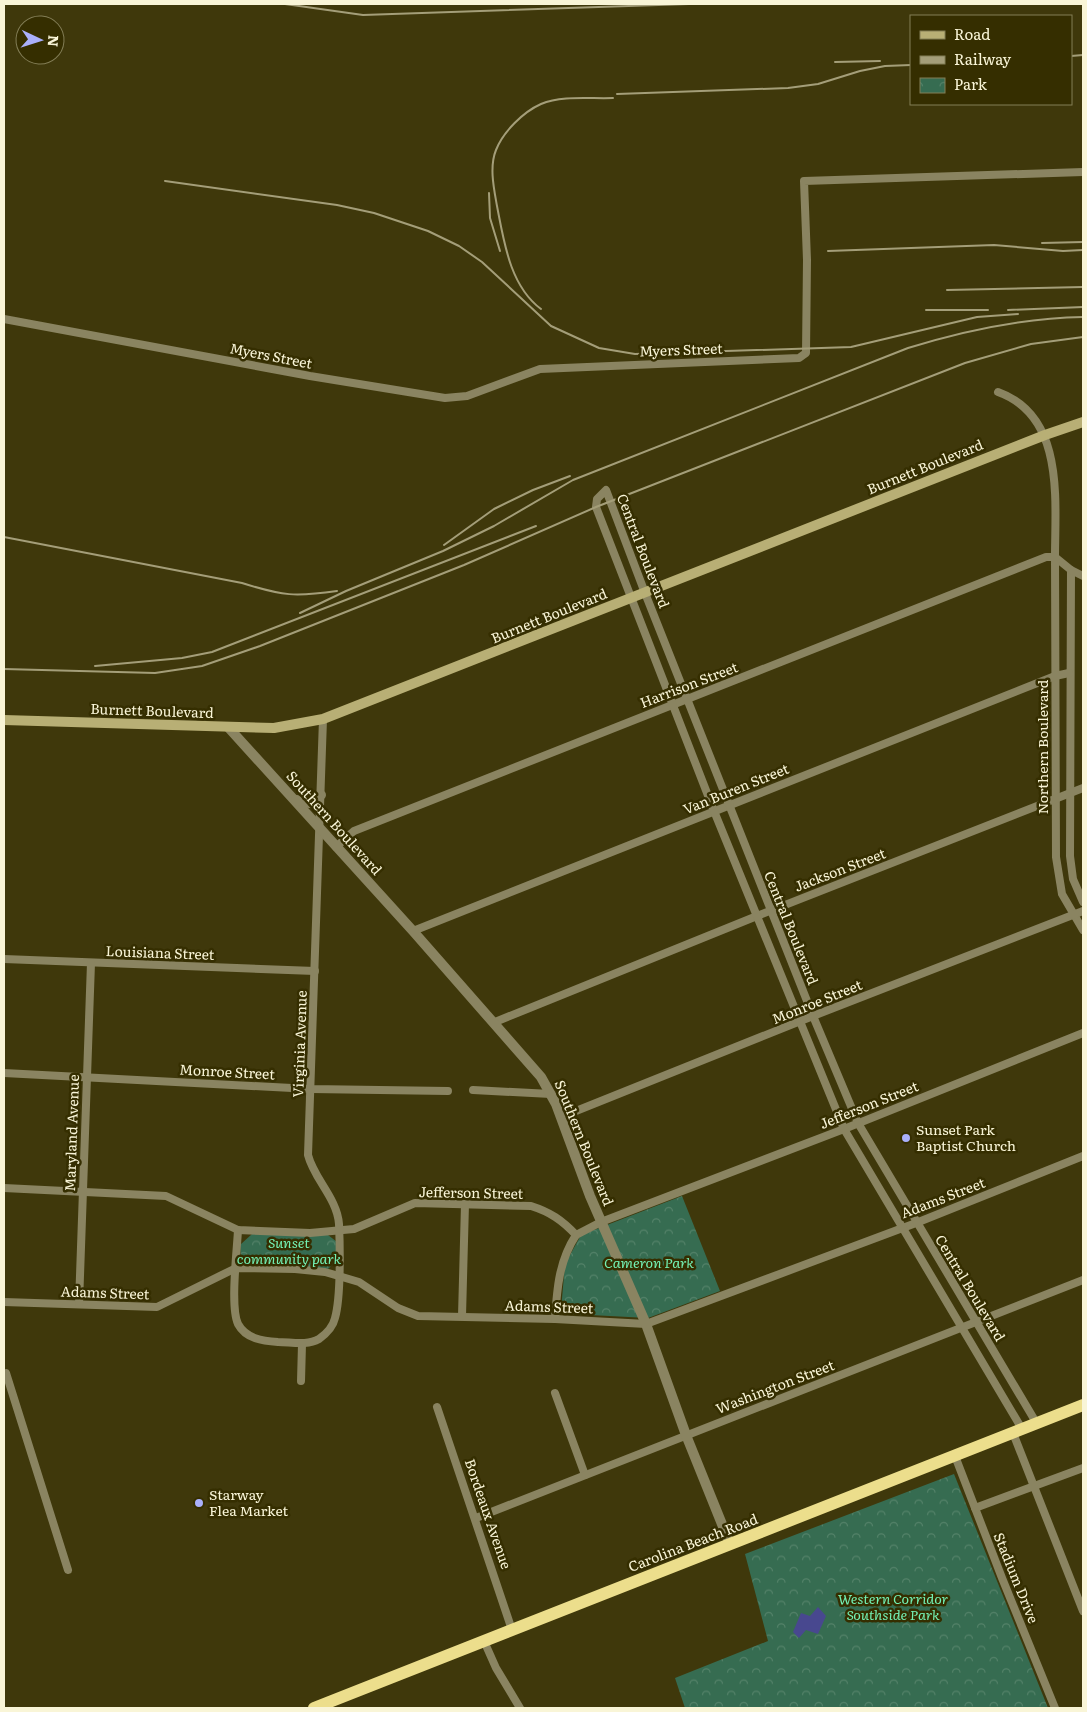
<svg xmlns="http://www.w3.org/2000/svg" width="1087" height="1712" font-family="Literata,serif">
	<style>
		.park { fill: url(#park-crowns) }
		.water { fill: #48488f }
		.lines { fill: none; stroke-linecap: round; stroke-linejoin: round }
		.minor { stroke: #8a8461; stroke-width: 8 }
		.tertiary { stroke: #8a8461; stroke-width: 10 }
		.secondary { stroke: #b8af75; stroke-width: 10 }
		.trunk { stroke: #ecde8c; stroke-width: 12 }
		.rail { stroke: #a49e79; stroke-width: 2 }
		.poi-dot { fill: #aab0fb; stroke: #352e00; stroke-width: 2 }
		.labels { text-anchor: middle; stroke-width: 5; stroke-linejoin: round; paint-order: stroke }
		.street-label { font-size: 14px; fill: #f9f5d7; stroke: #352e00 }
		.poi-label { font-size: 14px; fill: #f9f5d7; stroke: #352e00; text-anchor: start }
		.park-label { font-size: 14px; font-style: italic; fill: #73f2b5; stroke: #352e00 }
	</style>
	<defs>
		<pattern id="park-crowns" width="20" height="18" patternUnits="userSpaceOnUse" patternTransform="scale(1.25)"><rect width="20" height="18" fill="#366c51"/><path d="M2 6a3 3 0 1 1 6 0M12 15a3 3 0 1 1 6 0" fill="none" stroke="#548269"/></pattern>
	</defs>
	<rect width="100%" height="100%" fill="#3f380b"/>
	<g class="park">
		<path d="M682 1196 720 1291 648 1318 571 1314 561 1310 565 1264 581 1235Z"/>
		<path d="M252 1234 328 1235 337 1242 336 1261 328 1269 247 1267 241 1260 240 1245Z"/>
		<path d="M954 1474 1048 1708H685L675 1678 768 1641 745 1554Z"/>
	</g>
	<path class="water" d="M818 1607 826 1616 818 1634 806 1630 799 1638 793 1632 801 1613 810 1616Z"/>
	<g class="lines">
		<g class="minor">
			<path d="M4 319 310 376 445 398 467 396 540 369 799 358 806 353 807 260 804 181 1083 172"/>
			<path d="M998 392C1065 416 1055 500 1055 557L1071 570 1070 856 1073 879 1083 902"/>
			<path d="M1071 570 1083 576"/>
			<path d="M336 847 354 831 1046 557H1055L1056 857 1062 894 1083 930"/>
			<path d="M413 931 1055 676 1069 673"/>
			<path d="M4 959 315 971"/>
			<path d="M495 1022 757 916 1083 788"/>
			<path d="M4 1073 311 1089 448 1091"/>
			<path d="M473 1090 551 1094"/>
			<path d="M561 1117 813 1016 1083 911"/>
			<path d="M4 1188 166 1196 238 1230 310 1233 354 1229 415 1203 531 1206C550 1212 562 1220 576 1235"/>
			<path d="M238 1230C237 1251 230 1307 238 1324 246 1339 263 1341 278 1342 291 1342 307 1346 319 1339 326 1334 333 1327 335 1318 341 1297 340 1246 339 1224 337 1198 314 1179 308 1155L323 719"/>
			<path d="M576 1235 601 1222 844 1129 1083 1033"/>
			<path d="M4 1302 157 1307 236 1268 295 1269 325 1272 359 1282 398 1308 418 1316 555 1319 646 1324 916 1223 1083 1156"/>
			<path d="M79 1304 91 963"/>
			<path d="M462 1316 465 1204"/>
			<path d="M555 1319C557 1288 559 1261 576 1235"/>
			<path d="M6 1373 68 1570"/>
			<path d="M301 1381 302 1344"/>
			<path d="M555 1393 585 1475"/>
			<path d="M437 1407 512 1630"/>
			<path d="M1022 1429 844 1129 714 811 596 507 597 499 606 490 645 593 813 1016 858 1123 1037 1424"/>
			<path d="M1013 1433 1083 1611"/>
			<path d="M955 1456 1002 1578 1055 1708"/>
			<path d="M975 1508 1083 1468"/>
			<path d="M476 1518 1083 1280"/>
			<path d="M484 1641 496 1668 520 1708"/>
		</g>
		<g class="tertiary">
			<path d="M228 727 413 931 541 1077 556 1104 590 1196 646 1324 686 1435 730 1544"/>
			<path d="M296 800 310 803 321 795"/>
		</g>
		<path class="secondary" d="M4 720 274 728 323 719 1045 435 1083 422"/>
		<path class="trunk" d="M314 1708 1083 1405"/>
		<g class="rail">
			<path d="M285 4 363 15 689 4"/>
			<path d="M1071 56 1083 55"/>
			<path d="M835 62 880 61"/>
			<path d="M617 94 788 88 818 84 860 71 885 66 911 65"/>
			<path d="M165 181 337 205 374 213 428 231 459 246 482 262 551 326 599 348 635 354 851 347 977 317 1018 314"/>
			<path d="M489 193 490 218 500 251"/>
			<path d="M1042 243 1083 242"/>
			<path d="M828 251 994 245 1063 251 1083 250"/>
			<path d="M947 290 1083 287"/>
			<path d="M541 309C510 286 504 242 497 206 494 189 489 167 496 150 503 132 523 112 541 104 562 95 591 99 613 98"/>
			<path d="M926 310H988"/>
			<path d="M1008 310 1083 307"/>
			<path d="M4 537 242 583C283 596 295 597 337 591"/>
			<path d="M444 545 494 509 533 490 570 476"/>
			<path d="M300 613 346 591 443 551 494 526 573 480 908 348C966 330 1023 318 1083 317"/>
			<path d="M95 666 182 658 212 652 536 526"/>
			<path d="M4 669 155 673 202 666 260 646 464 565 596 507 965 363 1031 344 1083 337"/>
		</g>
	</g>
	<g class="poi-dot">
		<circle cx="906" cy="1138" r="5"/>
		<circle cx="199" cy="1503" r="5"/>
	</g>
	<g class="labels">
		<g class="street-label">
			<text transform="translate(681 350) rotate(-2)" y="5">Myers Street</text>
			<text transform="translate(271 356) rotate(11)" y="5">Myers Street</text>
			<text transform="translate(925 467) rotate(-22)" y="5">Burnett Boulevard</text>
			<text transform="translate(643 551) rotate(69)" y="5">Central Boulevard</text>
			<text transform="translate(549 616) rotate(-22)" y="5">Burnett Boulevard</text>
			<text transform="translate(689 685) rotate(-21)" y="5">Harrison Street</text>
			<text transform="translate(152 711) rotate(2)" y="5">Burnett Boulevard</text>
			<text transform="translate(1043 747) rotate(-90)" y="5">Northern Boulevard</text>
			<text transform="translate(736 789) rotate(-22)" y="5">Van Buren Street</text>
			<text transform="translate(334 823) rotate(48)" y="5">Southern Boulevard</text>
			<text transform="translate(840 870) rotate(-21)" y="5">Jackson Street</text>
			<text transform="translate(791 928) rotate(68)" y="5">Central Boulevard</text>
			<text transform="translate(160 953) rotate(2)" y="5">Louisiana Street</text>
			<text transform="translate(817 1002) rotate(-22)" y="5">Monroe Street</text>
			<text transform="translate(300 1044) rotate(-88)" y="5">Virginia Avenue</text>
			<text transform="translate(227 1072) rotate(3)" y="5">Monroe Street</text>
			<text transform="translate(869 1105) rotate(-22)" y="5">Jefferson Street</text>
			<text transform="translate(72 1133) rotate(-88)" y="5">Maryland Avenue</text>
			<text transform="translate(584 1143) rotate(68)" y="5">Southern Boulevard</text>
			<text transform="translate(471 1193) rotate(1)" y="5">Jefferson Street</text>
			<text transform="translate(943 1198) rotate(-21)" y="5">Adams Street</text>
			<text transform="translate(970 1288) rotate(59)" y="5">Central Boulevard</text>
			<text transform="translate(105 1293) rotate(2)" y="5">Adams Street</text>
			<text transform="translate(549 1307) rotate(2)" y="5">Adams Street</text>
			<text transform="translate(775 1387) rotate(-21)" y="5">Washington Street</text>
			<text transform="translate(488 1514) rotate(71)" y="5">Bordeaux Avenue</text>
			<text transform="translate(693 1543) rotate(-21)" y="5">Carolina Beach Road</text>
			<text transform="translate(1016 1578) rotate(68)" y="5">Stadium Drive</text>
		</g>
		<g class="poi-label">
			<text x="916" y="1135">Sunset Park<tspan x="916" dy="16">Baptist Church</tspan></text>
			<text x="209" y="1500">Starway<tspan x="209" dy="16">Flea Market</tspan></text>
		</g>
		<g class="park-label">
			<text x="289" y="1248">Sunset<tspan x="289" dy="16">community park</tspan></text>
			<text x="649" y="1268">Cameron Park</text>
			<text x="893" y="1604">Western Corridor<tspan x="893" dy="16">Southside Park</tspan></text>
		</g>
	</g>
	<rect width="1087" height="1712" fill="none" stroke="#f9f5d7" stroke-width="10"/>
	<rect x="910" y="15" width="162" height="90" fill="#352e00" stroke="#837e56"/>
	<rect x="920" y="31" width="25" height="8" fill="#b8af75" stroke="#837e56"/>
	<text x="954" y="40" font-size="15" fill="#f9f5d7">Road</text>
	<rect x="920" y="56" width="25" height="8" fill="#a49e79" stroke="#837e56"/>
	<text x="954" y="65" font-size="15" fill="#f9f5d7">Railway</text>
	<rect x="920" y="78" width="25" height="15" fill="url(#park-crowns)" stroke="#837e56"/>
	<text x="954" y="90" font-size="15" fill="#f9f5d7">Park</text>
	<g transform="translate(40 40) rotate(94)"><circle r="24" fill="#352e00" stroke="#837e56"/>
	<path d="M0-4L9 19L0 12L-9 19Z" fill="#aab0fb"/>
	<text y="-8" font-size="14" font-weight="bold" text-anchor="middle" fill="#f9f5d7">N</text>
	</g>
</svg>
